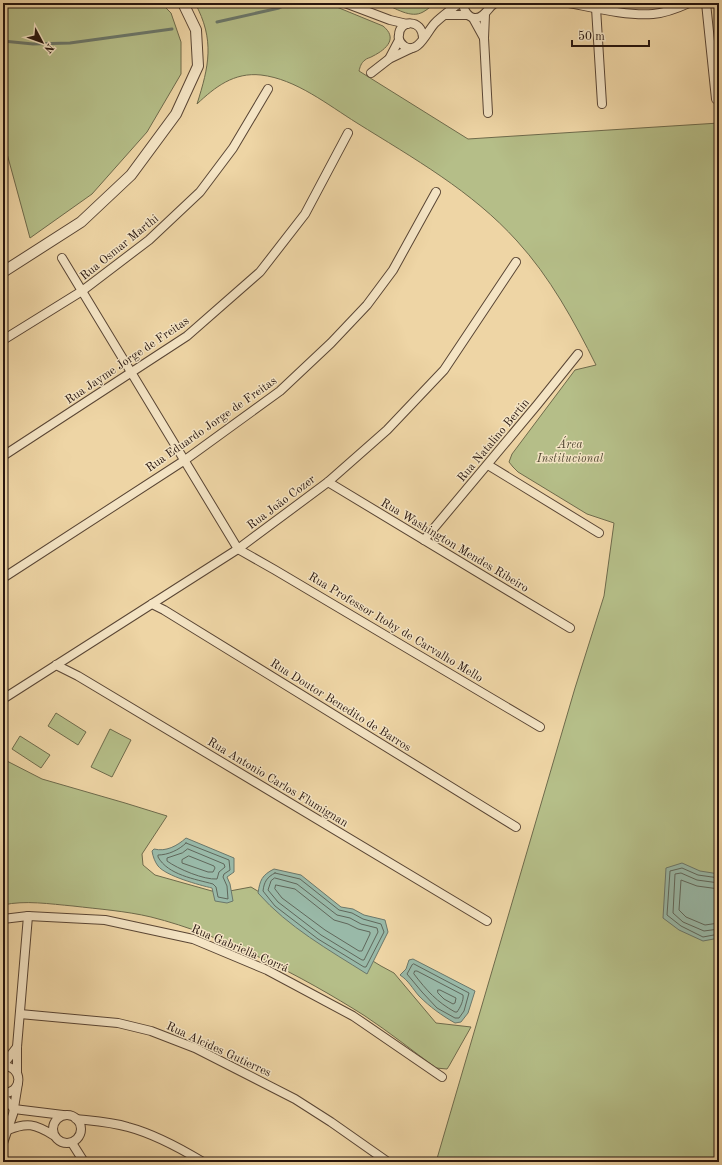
<svg xmlns="http://www.w3.org/2000/svg" width="722" height="1165" font-family="'Old Standard TT',serif">
	<style>
		.green { fill: #b5be88; stroke: #6e6a4b }
		.water { fill: #99b9a8; stroke: #6b776a }
		.lines { fill: none; stroke-linecap: round; stroke-linejoin: round }
		.shore { stroke: #60675b; stroke-width: 1 }
		.stream { stroke: #6b776a; stroke-width: 3 }
		.minor-casing { stroke: #594534; stroke-width: 10 }
		.tertiary-casing { stroke: #594534; stroke-width: 12 }
		.minor { stroke: #f4e4c4; stroke-width: 8 }
		.tertiary { stroke: #f4e4c4; stroke-width: 10 }
		.labels { text-anchor: middle; stroke-width: 3; stroke-linejoin: round; paint-order: stroke }
		.street-label { font-size: 12px; fill: #27150e; stroke: #f4e4c4 }
		.park-label { font-size: 12px; font-style: italic; fill: #524833; stroke: #f4e4c4 }
	</style>
	<rect width="100%" height="100%" fill="#eed5a5"/>
	<filter id="stains"><feTurbulence type="fractalNoise" baseFrequency=".005" numOctaves="4"/><feColorMatrix values="0 0 0 0 .2 0 0 0 0 .09 0 0 0 0 .02 0 0 0 .5 -.17"/></filter>
	<radialGradient id="worn" r=".72"><stop offset=".6" stop-color="#630" stop-opacity="0"/><stop offset="1" stop-color="#630" stop-opacity=".3"/></radialGradient>
	<g class="green">
		<path d="M3 3H161L171 13 181 42V74L147 132 92 194 30 238 3 139Z"/>
		<path d="M195 3H327L383 26C398 38 387 49 373 56 370 58 367 58 365 60 361 63 360 67 359 71L468 139 719 123V1162H436L575 688 604 596 614 523 587 514 518 472 513 467 509 462 512 454 575 370 596 365C574 321 550 277 517 241 472 191 413 158 357 123 328 105 296 79 261 75 234 72 215 87 197 104 209 66 215 40 195 3Z"/>
		<path d="M383 3H436C431 6 427 10 423 12 411 19 395 8 383 3Z"/>
		<path d="M56 713 86 732 78 745 48 726Z"/>
		<path d="M110 729 131 740 112 777 91 767Z"/>
		<path d="M20 736 50 755 41 768 12 749Z"/>
		<path d="M3 759 42 779 125 803 167 816 142 854 143 865 155 875 219 893 251 887 381 966 394 973 436 1023 471 1027 449 1066 447 1069 436 1068C413 1051 389 1032 365 1016 302 976 223 935 151 917 126 911 98 909 73 906 50 904 25 900 3 905Z"/>
	</g>
	<g class="water">
		<path d="M186 838 234 858V872L227 877 230 884 233 901 227 903 215 901 212 888C199 885 166 876 158 866 155 862 153 857 152 851L154 849C166 852 177 846 186 838Z"/>
		<path d="M682 863 700 871 719 874V938L703 941 679 930 663 918 666 868Z"/>
		<path d="M274 869 301 875 341 907 353 909 364 915 385 920 388 932 367 974C329 950 288 927 258 893 260 880 262 875 274 869Z"/>
		<path d="M413 959 475 991 468 1013 461 1022 455 1023C441 1015 430 1007 419 996 412 988 409 981 400 975L406 969 409 960Z"/>
	</g>
	<g class="lines">
		<g class="shore">
			<path d="M186 843 229 860 230 870 224 874 223 877 227 886 228 899 218 897 216 887 213 884C195 879 168 875 158 857V855C168 855 179 850 186 843Z"/>
			<path d="M188 849 224 864 225 867 219 872 217 879C204 880 178 869 167 861V858L182 853Z"/>
			<path d="M189 856 214 866 215 868 213 872H208L182 863V860Z"/>
			<path d="M275 873 300 879 339 910 352 913 363 919 381 924 384 932 366 967H364L318 939 275 906 263 891C264 882 267 877 275 873Z"/>
			<path d="M275 878 297 884 337 915 350 918 361 924 377 928 378 932 364 960H362L321 935 278 902 268 890 271 881Z"/>
			<path d="M719 878 698 875 682 868 670 871 667 915 681 926 703 937 719 934"/>
			<path d="M719 883 697 880 681 873 675 874 673 913 683 922 704 931 719 929"/>
			<path d="M276 885 295 889 334 920 348 924 358 929 370 932V934L362 951H359L325 930 282 898 275 889Z"/>
			<path d="M719 889 697 886 681 880 679 910 686 917 705 925 719 923"/>
			<path d="M414 964 469 993 464 1011 459 1018H455L437 1008 422 992 407 974 412 965Z"/>
			<path d="M415 971H417L463 995C464 1000 460 1008 457 1012H455C437 1002 427 991 414 974Z"/>
			<path d="M438 990H440L456 998 455 1003 453 1004 444 999 438 993Z"/>
		</g>
		<g class="stream">
			<path d="M217 22 279 8 289 3"/>
			<path d="M3 41 33 44 70 43 172 29"/>
		</g>
		<defs>
			<g id="minor">
				<path d="M345 3 390 20 407 24"/>
				<path d="M463 3C464 14 473 23 483 15 488 11 489 7 495 3"/>
				<path d="M569 3C595 8 627 16 653 14 666 13 678 8 689 3"/>
				<path d="M706 3 716 99"/>
				<path d="M596 8 602 104"/>
				<path d="M485 14 484 38 488 113"/>
				<path d="M445 15H467"/>
				<path d="M473 18 484 38"/>
				<path d="M423 38C422 18 399 20 399 35 398 39 400 43 404 46 418 56 427 31 435 23 442 16 451 10 459 3"/>
				<path d="M389 59 399 40"/>
				<path d="M371 73 389 59 412 48"/>
				<path d="M62 258 238 549 275 570 540 727"/>
				<path d="M3 340 82 291 149 240 200 192 233 148 268 89"/>
				<path d="M3 456 187 336 260 272 305 214 348 133"/>
				<path d="M488 465 599 533"/>
				<path d="M328 482 570 628"/>
				<path d="M424 540 537 405 578 354"/>
				<path d="M3 578 185 460 280 391 331 343 367 305 393 270 436 192"/>
				<path d="M152 604 164 610 516 827"/>
				<path d="M56 665 78 676 487 921"/>
				<path d="M3 699 238 549 328 482 387 430 444 370 516 262"/>
				<path d="M3 919 28 916 105 920 193 939 267 970 353 1016 442 1077"/>
				<path d="M20 1014 118 1023 151 1031 195 1048 295 1099 331 1122 388 1162"/>
				<path d="M3 1065 17 1047"/>
				<path d="M3 1066C24 1066 23 1094 3 1093"/>
				<path d="M17 1072V1047L28 916"/>
				<path d="M3 1096 14 1109"/>
				<path d="M14 1109 63 1115"/>
				<circle cx="67" cy="1129" r="14"/>
				<path d="M76 1119C94 1121 111 1122 128 1127 154 1134 180 1148 203 1162"/>
				<path d="M8 1130C27 1122 35 1124 53 1135"/>
				<path d="M3 1143 13 1114 18 1083"/>
				<path d="M72 1143 84 1162"/>
			</g>
			<path id="tertiary" d="M3 272 81 222 131 175 176 114 198 66 196 30 183 3"/>
		</defs>
		<use href="#minor" class="minor-casing"/>
		<use href="#tertiary" class="tertiary-casing"/>
		<use href="#minor" class="minor"/>
		<use href="#tertiary" class="tertiary"/>
	</g>
	<g class="labels">
		<g class="street-label">
			<text transform="translate(119 247) rotate(-39)" y="4">Rua Osmar Marthi</text>
			<text transform="translate(127 360) rotate(-34)" y="4">Rua Jayme Jorge de Freitas</text>
			<text transform="translate(211 424) rotate(-35)" y="4">Rua Eduardo Jorge de Freitas</text>
			<text transform="translate(493 440) rotate(-50)" y="4">Rua Natalino Bertin</text>
			<text transform="translate(281 502) rotate(-37)" y="4">Rua João Cozer</text>
			<text transform="translate(455 545) rotate(31)" y="4">Rua Washington Mendes Ribeiro</text>
			<text transform="translate(396 627) rotate(31)" y="4">Rua Professor Itoby de Carvalho Mello</text>
			<text transform="translate(341 705) rotate(32)" y="4">Rua Doutor Benedito de Barros</text>
			<text transform="translate(278 782) rotate(31)" y="4">Rua Antonio Carlos Flumignan</text>
			<text transform="translate(240 948) rotate(23)" y="4">Rua Gabriella Corrá</text>
			<text transform="translate(219 1049) rotate(25)" y="4">Rua Alcides Gutierres</text>
		</g>
		<g class="park-label">
			<text x="570" y="448">Área<tspan x="570" dy="14">Institucional</tspan></text>
		</g>
	</g>
	<rect width="722" height="1165" fill="none" stroke="#eed5a5" stroke-width="16"/>
	<rect x="4" y="4" width="714" height="1157" fill="none" stroke="#27150e" stroke-width="2"/>
	<rect x="8" y="8" width="706" height="1149" fill="none" stroke="#27150e"/>
	<g transform="translate(42 42) rotate(131)" stroke="#f4e4c4" stroke-width="3" paint-order="stroke">
	<path d="M0-3L7 15L0 10L-7 15Z" fill="#27150e"/>
	<text y="-6" font-size="11" font-weight="bold" text-anchor="middle" fill="#27150e">N</text>
	</g>
	<path d="M572 40v6h77v-6" fill="none" stroke="#27150e" stroke-width="2"/>
	<text x="578" y="40" font-size="12" fill="#27150e" stroke="#f4e4c4" stroke-width="3" paint-order="stroke">50 m</text>
	<rect width="100%" height="100%" filter="url(#stains)"/>
	<rect width="100%" height="100%" fill="url(#worn)"/>
</svg>
